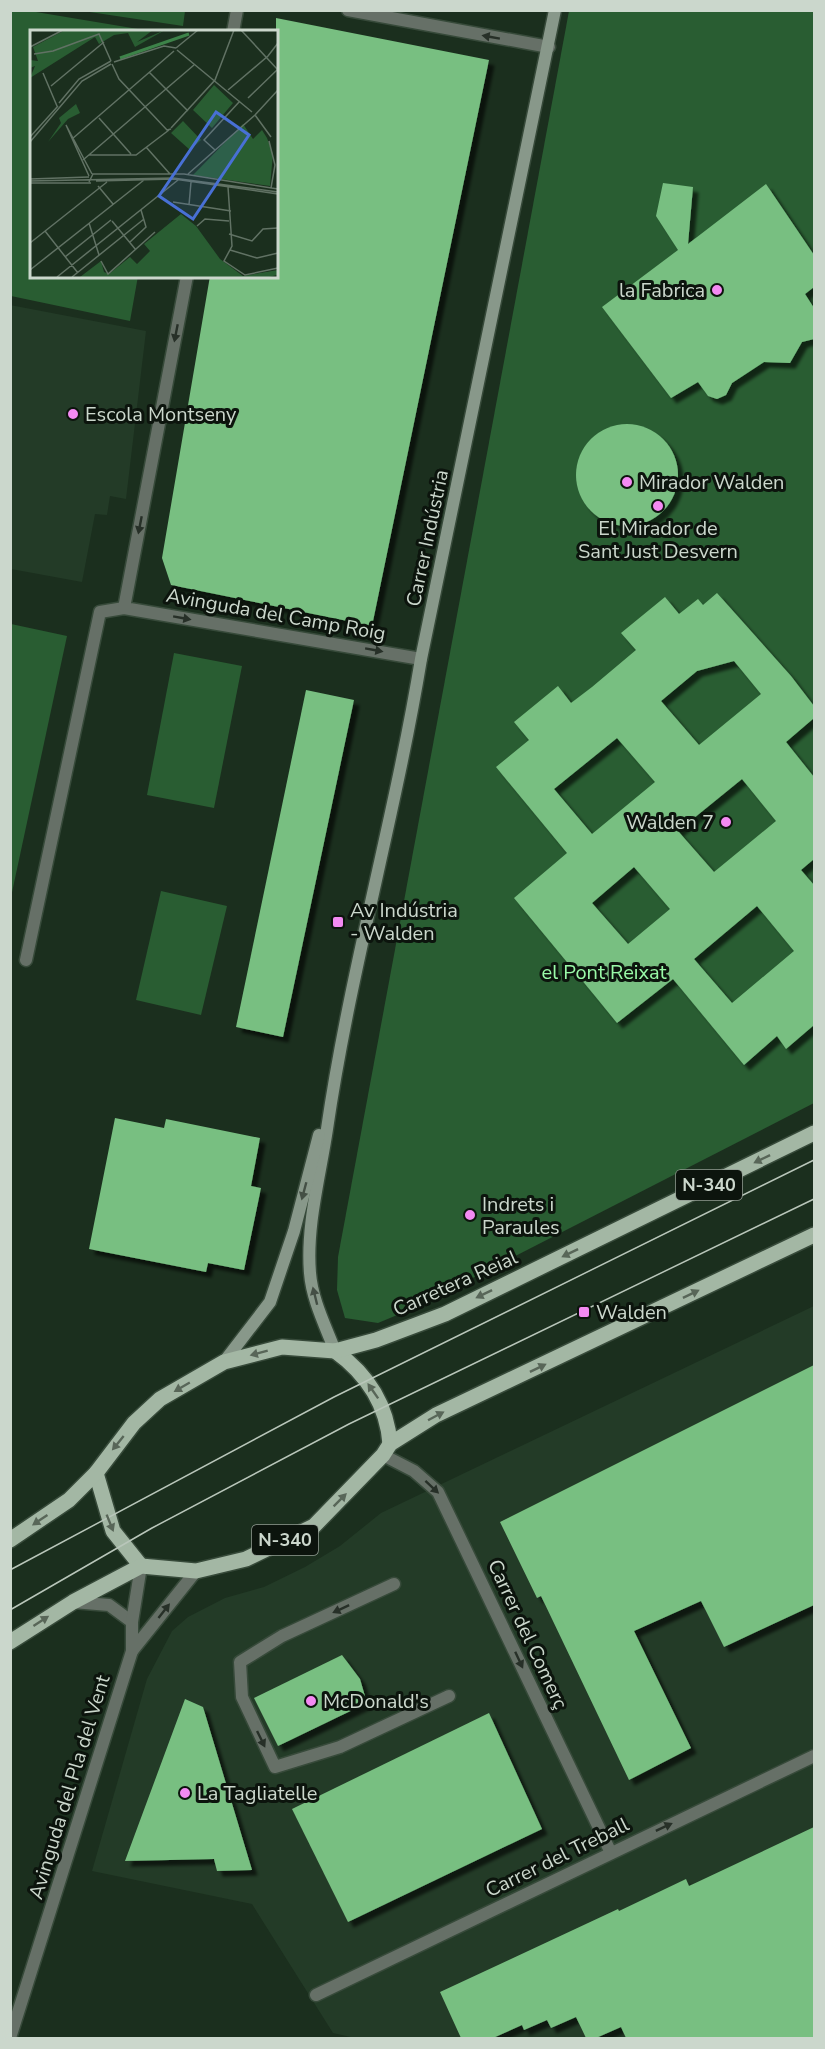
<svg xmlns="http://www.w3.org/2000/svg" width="825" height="2049" font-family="'Nunito Sans',sans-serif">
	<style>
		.built { fill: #233b27 }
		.green { fill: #295d32 }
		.building { fill: #78bf81; fill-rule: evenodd; filter: url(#shadow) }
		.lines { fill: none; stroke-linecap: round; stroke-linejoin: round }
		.lane-casing { stroke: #374a3a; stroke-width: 15 }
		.street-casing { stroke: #374a3a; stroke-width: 15 }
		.secondary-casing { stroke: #374a3a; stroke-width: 15 }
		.primary-casing { stroke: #374a3a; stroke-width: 18 }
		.lane { stroke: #667067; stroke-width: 12 }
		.street { stroke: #667067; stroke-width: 12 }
		.secondary { stroke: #88988a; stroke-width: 12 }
		.primary { stroke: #a3b7a4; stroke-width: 15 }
		.tram { stroke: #b9c6ba; stroke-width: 1.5 }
		.oneway { fill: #273028 }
		.oneway2 { fill: #586658 }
		.oneway3 { fill: #444f45 }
		.poi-dot { fill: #f38af2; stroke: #0c140d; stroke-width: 2 }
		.labels { text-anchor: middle; stroke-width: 6; stroke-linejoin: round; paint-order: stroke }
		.shield { fill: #0c140d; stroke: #929c93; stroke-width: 1.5 }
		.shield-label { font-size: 18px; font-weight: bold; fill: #cbd7cc }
		.poi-label { font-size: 20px; fill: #cbd7cc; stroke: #0c140d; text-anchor: start }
		.street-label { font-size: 20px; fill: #cbd7cc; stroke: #0c140d }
		.park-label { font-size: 20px; fill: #9afaa8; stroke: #0c140d }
		.inset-river { fill: none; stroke: #3d8349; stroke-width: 3 }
		.inset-road { fill: none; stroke: #617264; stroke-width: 1.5 }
		.view { fill: #4870d5; fill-opacity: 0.15; stroke: #4870d5; stroke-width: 3 }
		.inset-edge { fill: none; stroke: #cbd7cc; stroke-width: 3 }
	</style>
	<defs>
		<filter id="shadow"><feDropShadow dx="5.5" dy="5.5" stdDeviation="1.5" flood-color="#0009"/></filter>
	</defs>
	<rect width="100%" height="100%" fill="#1b2f1e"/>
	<g class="built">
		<path d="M10 305 146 331 126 499 110 496 107 515 95 514 82 582 11 569Z"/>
		<path d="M814 1306V2038H355L333 2033 252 1904 92 1871 147 1679 172 1631 188 1617 225 1598 264 1587 305 1567 340 1546 381 1513Z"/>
	</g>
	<g class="green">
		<path d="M10 11H30L150 31 32 32V276H138L130 321 11 296Z"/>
		<path d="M83 11H185L183 26Z"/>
		<path d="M569 11H814V1103L414 1308 378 1323 345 1318 337 1290 338 1257Z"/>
		<path d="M11 624 67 636 11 897 10 624Z"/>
		<path d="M174 653 242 666 214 808 147 795Z"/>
		<path d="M161 891 227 906 201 1015 136 1000Z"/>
	</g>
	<g class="building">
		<path d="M276 18 489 60 372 626 171 585 162 558 210 276H276Z"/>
		<path d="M663 183 693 187 688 244 766 184 814 255V287L805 294 814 308V339L802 342 790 363 764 362 732 383 726 395 717 399 708 396 698 382 671 398 602 307 678 250 656 216Z"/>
		<circle cx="627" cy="475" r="51"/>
		<path d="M717 593 791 676 814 706V718L786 742 814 777V859L801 870 814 885V1025L786 1049 777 1036 744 1065 673 979 617 1023 595 996 514 898 567 853 496 767 529 740 514 722 558 686 571 703 592 687 636 650 621 633 665 597 679 614 698 599 703 605ZM734 661 761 694 699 745 661 701 697 671ZM617 738 655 782 592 834 554 789ZM742 779 776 821 714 872 678 831ZM634 867 670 909 628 944 592 903ZM757 906 794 951 732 1003 694 959Z"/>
		<path d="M306 690 354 700 283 1037 236 1027Z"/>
		<path d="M115 1118 164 1128 166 1119 260 1138 251 1186 261 1188 244 1270 208 1263 206 1272 89 1249Z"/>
		<path d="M814 1365V1605L724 1647 701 1601 634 1631 691 1748 629 1780 541 1596 537 1598 500 1522Z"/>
		<path d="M342 1655 360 1679 367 1703 278 1746 254 1698Z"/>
		<path d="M185 1699 203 1707 252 1870 217 1871 214 1859 125 1861Z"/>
		<path d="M489 1713 542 1829 348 1922 292 1809Z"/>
		<path d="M814 1827V2038H626L621 2027 596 2038H586L576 2017 551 2028 547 2020 524 2030 522 2025 493 2038H461L440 1992 618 1909 619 1911 686 1879 689 1886Z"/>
	</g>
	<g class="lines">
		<defs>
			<g id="lane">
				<path d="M26 960 100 612 124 608"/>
				<path d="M394 1584 282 1636 240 1662 242 1697 275 1767 340 1747 449 1696"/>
			</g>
			<g id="street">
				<path d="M348 10 549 47"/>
				<path d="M233 32 237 10"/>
				<path d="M187 276 124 608 421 659"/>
				<path d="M383 1455 414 1471 438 1492 611 1853"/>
				<path d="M73 1602 109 1605 132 1622"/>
				<path d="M132 1651 196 1571"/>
				<path d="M316 1995 814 1756"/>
				<path d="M10 2038 132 1651V1622L141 1566"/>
			</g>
			<g id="secondary">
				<path d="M335 1351C326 1327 312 1300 310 1273 306 1226 320 1176 327 1129 350 971 395 817 421 659L555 10"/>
				<path d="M224 1362 270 1302 294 1231 319 1135"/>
			</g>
			<g id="primary">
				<path d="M335 1351C367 1374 387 1404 390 1444"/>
				<path d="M96 1473 113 1531 141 1566"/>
				<path d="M10 1540 69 1500 96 1473 134 1423 160 1399 224 1362 282 1347 335 1351 376 1340 445 1314 814 1133"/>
				<path d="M10 1642 73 1602 141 1566 196 1571 246 1559 314 1526 383 1455 390 1444 436 1415 814 1235"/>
			</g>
		</defs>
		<use href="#lane" class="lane-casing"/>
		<use href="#street" class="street-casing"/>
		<use href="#secondary" class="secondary-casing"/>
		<use href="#primary" class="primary-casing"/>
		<use href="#lane" class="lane"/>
		<use href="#street" class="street"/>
		<use href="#secondary" class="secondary"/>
		<use href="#primary" class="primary"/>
		<g class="tram">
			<path d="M10 1570 334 1397 814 1160"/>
			<path d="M10 1610 152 1528 349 1424 814 1199"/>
		</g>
	</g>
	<defs><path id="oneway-solid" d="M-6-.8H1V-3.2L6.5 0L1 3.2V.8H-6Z" transform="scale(1.5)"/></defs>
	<g class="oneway">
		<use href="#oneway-solid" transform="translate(491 37) rotate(-170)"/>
		<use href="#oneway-solid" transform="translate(176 333) rotate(101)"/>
		<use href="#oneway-solid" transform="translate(140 525) rotate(101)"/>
		<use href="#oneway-solid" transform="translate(182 618) rotate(10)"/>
		<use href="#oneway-solid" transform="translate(374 650) rotate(10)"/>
		<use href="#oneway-solid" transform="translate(432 1487) rotate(43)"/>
		<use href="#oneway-solid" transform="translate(341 1609) rotate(155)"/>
		<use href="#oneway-solid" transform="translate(164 1611) rotate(-52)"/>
		<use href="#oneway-solid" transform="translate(519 1660) rotate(65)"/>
		<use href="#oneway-solid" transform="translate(261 1739) rotate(64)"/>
		<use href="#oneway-solid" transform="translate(664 1827) rotate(-25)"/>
	</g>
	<g class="oneway2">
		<use href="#oneway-solid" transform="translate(762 1159) rotate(154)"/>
		<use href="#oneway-solid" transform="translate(570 1253) rotate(154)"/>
		<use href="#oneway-solid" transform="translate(484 1294) rotate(154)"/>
		<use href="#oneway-solid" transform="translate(691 1294) rotate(-26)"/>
		<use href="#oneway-solid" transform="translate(259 1353) rotate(165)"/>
		<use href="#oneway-solid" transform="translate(538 1368) rotate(-26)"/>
		<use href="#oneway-solid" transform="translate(182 1387) rotate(150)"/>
		<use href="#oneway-solid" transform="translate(373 1391) rotate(-125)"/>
		<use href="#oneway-solid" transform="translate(436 1416) rotate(-28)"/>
		<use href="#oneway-solid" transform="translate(118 1443) rotate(129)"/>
		<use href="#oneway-solid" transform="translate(340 1500) rotate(-45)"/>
		<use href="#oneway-solid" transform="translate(40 1520) rotate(146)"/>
		<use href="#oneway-solid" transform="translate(110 1523) rotate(68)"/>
		<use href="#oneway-solid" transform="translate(41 1621) rotate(-33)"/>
	</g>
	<g class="oneway3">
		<use href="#oneway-solid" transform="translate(304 1191) rotate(105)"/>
		<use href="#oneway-solid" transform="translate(315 1296) rotate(-104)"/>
	</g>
	<g class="poi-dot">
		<circle cx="717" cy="290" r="6"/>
		<circle cx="73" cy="414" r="6"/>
		<circle cx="627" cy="482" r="6"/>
		<circle cx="658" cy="506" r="6"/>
		<circle cx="726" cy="822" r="6"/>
		<rect x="332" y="916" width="12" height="12" rx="3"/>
		<circle cx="470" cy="1215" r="6"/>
		<rect x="578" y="1306" width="12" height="12" rx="3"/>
		<circle cx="311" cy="1701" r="6"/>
		<circle cx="185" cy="1793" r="6"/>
	</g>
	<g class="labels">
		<g class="shield">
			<rect x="676" y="1170" width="66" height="30" rx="4.5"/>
			<rect x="252" y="1525" width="66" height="30" rx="4.5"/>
		</g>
		<g class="shield-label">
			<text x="709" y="1191">N-340</text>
			<text x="285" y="1546">N-340</text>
		</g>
		<g class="poi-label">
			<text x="705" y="297" text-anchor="end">la Fabrica</text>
			<text x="85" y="421">Escola Montseny</text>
			<text x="639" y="489">Mirador Walden</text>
			<text x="658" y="535" text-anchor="middle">El Mirador de<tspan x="658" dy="23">Sant Just Desvern</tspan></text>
			<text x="714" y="829" text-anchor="end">Walden 7</text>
			<text x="350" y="917">Av Indústria<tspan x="350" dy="23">- Walden</tspan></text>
			<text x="482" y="1211">Indrets i<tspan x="482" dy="23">Paraules</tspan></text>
			<text x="596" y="1319">Walden</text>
			<text x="323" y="1708">McDonald's</text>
			<text x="197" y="1800">La Tagliatelle</text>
		</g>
		<g class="street-label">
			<text transform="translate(427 538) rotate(-78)" y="7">Carrer Indústria</text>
			<text transform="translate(276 614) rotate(10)" y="7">Avinguda del Camp Roig</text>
			<text transform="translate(455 1283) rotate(-24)" y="7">Carretera Reial</text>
			<text transform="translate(528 1634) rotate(65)" y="7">Carrer del Comerç</text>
			<text transform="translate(69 1787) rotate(-73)" y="7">Avinguda del Pla del Vent</text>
			<text transform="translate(557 1857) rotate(-26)" y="7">Carrer del Treball</text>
		</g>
		<g class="park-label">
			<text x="604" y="979">el Pont Reixat</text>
		</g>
	</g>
	<g transform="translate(30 30)">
		<rect width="248" height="248" fill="#1b2f1e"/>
		<path d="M35 0H123L107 12 135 0 105 17 98 3 84 5 69 14 65 7 0 48 5 36 0 38V30L8 31 3 17ZM184 55 203 73 182 98 163 80ZM46 74 50 83 38 89 18 112 31 93 29 88ZM153 91 171 110 160 120 141 103ZM213 94 223 109 232 100 237 108 243 124 240 156 163 145ZM151 184 166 196 190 229 213 246 248 240 247 245 239 247H50L71 231 74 242 79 244 100 227 107 234 120 221 114 214Z" fill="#295d32"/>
		<path class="inset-river" d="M90 28 159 4"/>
		<path class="inset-road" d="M211 0 248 40M0 17 33 0M146 18 168 0M147 20 222 82M4 24 23 21 69 4 81 31M84 32 134 16 146 18M82 34 89 49 137 100 141 99M119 42 158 81M13 43 27 76M21 56 74 12M198 60 238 26 248 13M218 68 247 40M29 73 49 49 81 31M225 85 241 107M69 88 101 124M141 98 185 50 204 0M0 107 28 76M42 109 144 21M239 111 245 135 241 158M0 112 52 51 81 34M116 117 140 144M185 120 174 110 210 71M59 125H106L139 100M53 130 164 35M158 144 225 85 248 60M59 146 36 95 62 144M0 149 59 147M0 151 143 148 248 162M66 151 144 149 248 164M59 152 63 144H154L248 159M0 153H61M68 156 83 174M198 157 202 216 194 231 215 245 248 238M143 172 201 181M159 175 161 152M82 191 106 220M59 193 69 225M167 196 175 189 199 191M15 201 48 243M199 204 222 211 233 199 248 198M100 212 116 197 111 180M0 213 77 152M200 220 227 228 248 223M35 227 81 190M71 231 78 244 125 202M0 240 114 150M27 247 148 150M42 247 114 189"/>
		<path class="view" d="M186 82 219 105 163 189 129 166Z"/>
		<rect width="248" height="248" class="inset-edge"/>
	</g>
	<rect width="825" height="2049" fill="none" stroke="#cbd7cc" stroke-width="24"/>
</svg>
